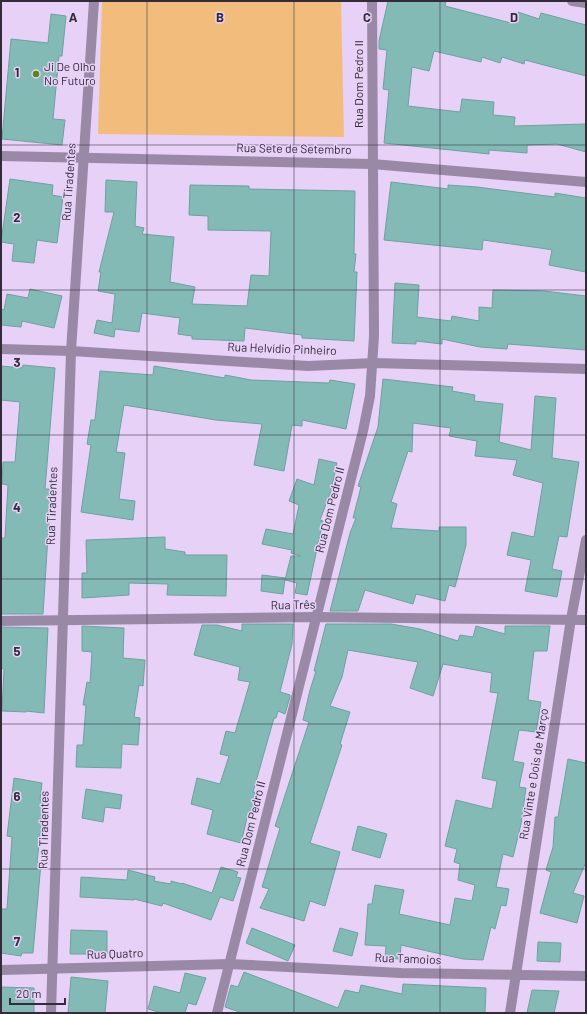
<svg xmlns="http://www.w3.org/2000/svg" width="587" height="1014" font-family="Barlow,sans-serif">
	<style>
		.green { fill: #f2bd7c }
		.building { fill: #83bab6; stroke: #6ca29f }
		.lines { fill: none; stroke-linecap: round; stroke-linejoin: round }
		.minor { stroke: #9a89a6; stroke-width: 10 }
		.tertiary { stroke: #9a89a6; stroke-width: 10 }
		.grid { fill: none; stroke: #342b3a; stroke-width: 1; stroke-opacity: 0.55 }
		.poi-dot { fill: #57871a; stroke: #e7d1f7; stroke-width: 1.5 }
		.labels { text-anchor: middle; stroke-width: 3; stroke-linejoin: round; paint-order: stroke }
		.poi-label { font-size: 12px; fill: #342b3a; stroke: #e7d1f7; text-anchor: start }
		.street-label { font-size: 12px; fill: #342b3a; stroke: #e7d1f7 }
		.grid-label { font-size: 13px; text-anchor: middle; font-weight: bold; fill: #342b3a; stroke: #e7d1f7; stroke-width: 3; stroke-linejoin: round; paint-order: stroke }
	</style>
	<rect width="100%" height="100%" fill="#e7d1f7"/>
	<path class="green" d="M102 1H341L344 137 98 134Z"/>
	<g class="building">
		<path d="M388 1H446L445 6 515 24 518 12 539 19 541 13 586 25V76L525 60 524 64 502 57 500 63 482 57 481 62 434 51 429 71 412 67 408 106 460 112 462 99 494 102 493 115 515 117 514 126 586 124V152L557 144 527 145V153L489 150V154L384 143 389 90 383 89 387 50 379 49V41Z"/>
		<path d="M51 14 66 16 62 56H59L53 119 65 120 62 145 2 139 11 39 48 43Z"/>
		<path d="M10 179 53 185 52 195 63 197 57 243 37 240 34 263 12 261 14 244 1 242Z"/>
		<path d="M106 180 137 182 135 226 144 228 142 234 174 237 170 282 195 287 192 304 247 306 251 275 269 276 271 231 208 230V216L189 215 190 185 249 186V189L355 191 354 254H356L354 272H357L354 341 302 338V335L245 328 244 341 192 339V336L178 334 180 318 142 313 139 332 115 329 114 337 94 333 97 320 112 323 115 294 98 291 101 272H99L114 212H105Z"/>
		<path d="M391 182 448 189V185L477 187 555 197V193L586 198V272L549 265 552 250 547 249 483 240 482 250 384 240Z"/>
		<path d="M395 283 419 285 417 317 451 321 452 316 479 321V307L492 308 493 290 544 291 586 296V350L508 344 507 349 480 347 442 339V344L416 341V344L392 343Z"/>
		<path d="M30 289 62 296 54 328 22 321 21 327 1 325V309L4 310 7 294 28 298Z"/>
		<path d="M23 365 55 368 45 489H51L43 614H1V538H5L8 485 2 484 3 462H15L20 402 1 400V366L22 368Z"/>
		<path d="M154 366 225 378V375L251 380 329 383 330 380 355 384 346 429 302 420V426L292 425 284 471 254 465 262 424 216 420 124 405 116 452 125 453 119 499 135 501 133 520 81 512 91 445 87 444 91 420H95L100 371 153 375Z"/>
		<path d="M383 379 453 387 452 391 475 395 474 401 503 404 499 442 531 450 535 396 556 398 552 458 579 462 567 537 559 536 552 569 562 571 557 597 525 591 531 560 507 555 512 532 534 537 543 483 513 475 517 460 475 456 477 441 449 436 451 428 413 423 412 452 408 451 391 502 397 504 391 528 439 531V527H466V545L455 587 449 585 445 601 416 594 413 604 365 590 358 611H330L350 533 356 518H353L361 487 358 486 378 427Z"/>
		<path d="M319 459 337 463 331 491 320 520 323 521 307 595 295 593 297 583 285 580 291 556H301L291 553 292 550 262 544 266 529 293 534 299 505 289 501 297 479 314 485Z"/>
		<path d="M165 537V549L185 552V555H227L226 596 167 595 168 584 129 583V595L82 598V573H87L86 540Z"/>
		<path d="M262 575 285 578 283 594 261 591Z"/>
		<path d="M242 624H293L292 644 280 692 290 695V697L285 714 278 711 276 718H274L253 792 258 793 251 819 247 818 241 843 207 834 213 810 191 804 197 778 220 784 229 756 220 754 226 731 235 733 250 682 238 680 240 667 194 655 202 625H217L242 631Z"/>
		<path d="M326 624H391L420 629 458 641 460 635 473 637 476 626 505 634V626H550L547 651H534L528 700 541 702 536 732 519 730 513 761 524 763 519 787 526 788 521 824 513 857 503 854 496 887 509 889 506 906 501 905 495 929 491 927 483 960 463 959 401 945 400 959 385 958 386 946 365 945 368 904H372L375 885 404 890 399 914 450 925 455 898 472 901 475 885 458 880 460 864 454 862 457 849 445 846 456 800 492 809 497 781 482 778 498 693 490 692 492 673 443 664 433 696 410 688 418 662 348 650 342 677 330 706 350 712 340 744 342 745 310 843 340 852 325 906 310 901 304 921 260 908 269 889 262 887 280 828 275 826 309 722 303 720 310 690 316 671H314Z"/>
		<path d="M82 626 124 628 123 658 145 660 143 686 139 685 134 717 140 718 138 745 122 744 121 768 76 767 77 745H83L86 705H83L87 682 90 683 92 652 82 651Z"/>
		<path d="M1 627 48 628 44 713 26 711V712L2 711 4 669 1 668Z"/>
		<path d="M568 759 586 763V862L573 893 584 896 577 923 540 913 551 872 546 870 553 847 555 817H558Z"/>
		<path d="M14 778 42 783 40 800H44L37 862 41 863 33 953H22L21 956 1 953V909H7L12 837 7 836Z"/>
		<path d="M86 789 122 795 120 809 105 807 103 822 82 818Z"/>
		<path d="M358 826 387 834 380 858 352 850Z"/>
		<path d="M221 867 238 872 236 877 241 878 233 901 220 897 211 920 163 903 162 906 134 899V900L80 897 81 877 127 880 128 870 155 877 154 881 171 884V881L182 884V883L212 893Z"/>
		<path d="M252 928 295 945 288 961 246 943Z"/>
		<path d="M340 928 358 933 352 956 333 951Z"/>
		<path d="M71 930 107 931V954H70Z"/>
		<path d="M538 942 561 943 560 962 537 961Z"/>
		<path d="M244 972 338 1008 345 990 359 993 361 985 402 994 403 984 486 988 485 1013H242L225 1007 231 985 238 987Z"/>
		<path d="M185 973 206 978 196 1005 188 1003 185 1013H162L148 1009 154 986 180 993Z"/>
		<path d="M71 977 108 981 105 1013H68Z"/>
		<path d="M1 987 34 988V1013H1Z"/>
		<path d="M532 990 559 991 554 1013H527Z"/>
	</g>
	<g class="lines">
		<g class="minor">
			<path d="M572 1 586 3"/>
			<path d="M1 349 71 351 308 366 374 363 586 369"/>
			<path d="M1 621 316 617 586 620"/>
			<path d="M1 970 230 964 401 973 586 976"/>
			<path d="M51 1013 71 351 94 1"/>
			<path d="M217 1013 363 431 370 396 374 336 372 1"/>
			<path d="M510 1013 571 619 586 540"/>
		</g>
		<path class="tertiary" d="M1 156 372 164 586 182"/>
	</g>
	<path class="grid" d="M147 1V1013M294 1V1013M440 1V1013M1 145H586M1 290H586M1 435H586M1 579H586M1 724H586M1 869H586"/>
	<circle class="poi-dot" cx="36" cy="74" r="4"/>
	<g class="labels">
		<g class="poi-label">
			<text x="44" y="71">Ji De Olho<tspan x="44" dy="14">No Futuro</tspan></text>
		</g>
		<g class="street-label">
			<text transform="translate(359 84) rotate(-90)" y="4">Rua Dom Pedro II</text>
			<text transform="translate(294 149) rotate(1)" y="4">Rua Sete de Setembro</text>
			<text transform="translate(69 182) rotate(-86)" y="4">Rua Tiradentes</text>
			<text transform="translate(282 349) rotate(2)" y="4">Rua Helvídio Pinheiro</text>
			<text transform="translate(52 506) rotate(-88)" y="4">Rua Tiradentes</text>
			<text transform="translate(330 510) rotate(-76)" y="4">Rua Dom Pedro II</text>
			<text transform="translate(293 605) rotate(-1)" y="4">Rua Três</text>
			<text transform="translate(534 774) rotate(-81)" y="4">Rua Vinte e Dois de Março</text>
			<text transform="translate(251 824) rotate(-76)" y="4">Rua Dom Pedro II</text>
			<text transform="translate(44 830) rotate(-89)" y="4">Rua Tiradentes</text>
			<text transform="translate(115 954) rotate(-2)" y="4">Rua Quatro</text>
			<text transform="translate(408 959) rotate(2)" y="4">Rua Tamoios</text>
		</g>
	</g>
	<g class="grid-label">
		<text x="73" y="22">A</text>
		<text x="220" y="22">B</text>
		<text x="367" y="22">C</text>
		<text x="514" y="22">D</text>
		<text x="17" y="77">1</text>
		<text x="17" y="222">2</text>
		<text x="17" y="367">3</text>
		<text x="17" y="512">4</text>
		<text x="17" y="656">5</text>
		<text x="17" y="801">6</text>
		<text x="17" y="946">7</text>
	</g>
	<rect width="587" height="1014" fill="none" stroke="#342b3a" stroke-width="4"/>
	<path d="M10 998v6h55v-6" fill="none" stroke="#342b3a" stroke-width="2"/>
	<text x="16" y="998" font-size="12" fill="#342b3a" stroke="#e7d1f7" stroke-width="3" paint-order="stroke">20 m</text>
</svg>
